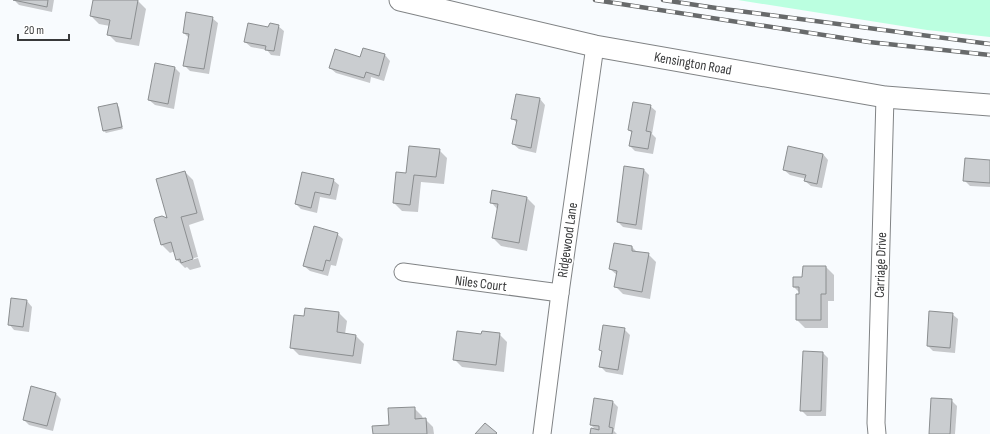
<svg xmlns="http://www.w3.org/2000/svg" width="990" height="434" font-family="'Sofia Sans Condensed',sans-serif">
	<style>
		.green { fill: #bbffe0 }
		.shadow { fill: #0003 }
		.building { fill: #cacdd0; stroke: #8b8e90 }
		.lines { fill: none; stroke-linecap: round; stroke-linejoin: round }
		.minor-casing { stroke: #808385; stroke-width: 19 }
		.tertiary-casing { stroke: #808385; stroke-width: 23 }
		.minor { stroke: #fff; stroke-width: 17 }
		.tertiary { stroke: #fff; stroke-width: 21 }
		.rail-casing { stroke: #686a6b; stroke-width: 4.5 }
		.rail { stroke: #fff; stroke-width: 3; stroke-dasharray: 9; stroke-linecap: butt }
		.labels { text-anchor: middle; stroke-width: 3.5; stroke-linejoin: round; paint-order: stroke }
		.street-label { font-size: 14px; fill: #38393a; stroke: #fff }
	</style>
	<rect width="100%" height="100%" fill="#f8fbfe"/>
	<path class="green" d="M738 0H990V37L927 30Z"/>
	<g class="shadow">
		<path d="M14 0H54L52 12 19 5Z"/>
		<path d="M94 0H135L138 1 146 9 139 46 116 42 108 34 110 26 99 24 91 16Z"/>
		<path d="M212 18 218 23 209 74 190 71 184 65 189 38 184 33Z"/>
		<path d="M278 26 284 31 280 56 271 55 267 50 251 47 245 42 269 28Z"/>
		<path d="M364 49 385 55 390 61 384 81 371 77 370 83 336 73 330 68 361 58Z"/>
		<path d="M156 64 175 68 180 73 174 109 155 105 149 100Z"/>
		<path d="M540 99 545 105 536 153 519 149 513 144 517 123 512 118Z"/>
		<path d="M116 104 119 107 123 129 106 133 104 131Z"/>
		<path d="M650 106 656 111 652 134 656 138 653 154 635 151 630 146 632 133 629 130Z"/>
		<path d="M789 147 823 154 828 160 822 188 811 186 805 181 806 179 790 175 784 170Z"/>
		<path d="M439 150 447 158 444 184 421 182 418 212 402 211 394 203 407 174Z"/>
		<path d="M990 161V187L970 186 964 180Z"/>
		<path d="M644 170 649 175 642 230 623 227 618 222Z"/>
		<path d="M185 172 193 180 204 220 189 225 198 257 182 261V263L198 258 201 267 190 270 187 267 185 268 177 260 175 251 170 253 162 245 168 219Z"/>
		<path d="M333 180 339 185 336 200 320 197 317 213 301 209 296 204Z"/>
		<path d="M493 192 527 198 535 206 527 251 501 246 493 238 498 210 491 202Z"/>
		<path d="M337 234 343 239 336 266 331 265 328 276 310 271 304 266Z"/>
		<path d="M632 247 638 253 648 254 656 262 650 299 623 294 615 286 617 275 610 269Z"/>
		<path d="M826 267 834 275V301H828V328H805L797 320 800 293 794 287 803 278Z"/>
		<path d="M12 299 27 301 32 307 29 332 14 330 9 324Z"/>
		<path d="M306 309 339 313 347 321 345 334 356 336 364 344 361 364 299 355 291 347 304 318Z"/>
		<path d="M952 314 958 319 955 353 933 351 928 346Z"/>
		<path d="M624 329 630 335 623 375 606 372 601 367 603 353 600 350Z"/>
		<path d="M499 334 507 342 504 372 462 367 454 359 482 335Z"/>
		<path d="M823 353 828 358 826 416H807L801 410Z"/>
		<path d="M55 393 61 399 53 431 29 425 24 420Z"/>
		<path d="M951 400 957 406 955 434H930Z"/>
		<path d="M613 402 618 407 614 431 617 434H592L596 430 591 425Z"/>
		<path d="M414 408 422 416 423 419H425L433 427 434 434H374L390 426Z"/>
	</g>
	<g class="building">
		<path d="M13 0H48L47 7Z"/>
		<path d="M93 0H138L131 39 107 35 110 20 90 16Z"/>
		<path d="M186 12 213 17 204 69 183 66 189 34 183 33Z"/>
		<path d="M248 23 268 27 270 23 279 25 274 51 265 50 266 46 244 42Z"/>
		<path d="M363 48 385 54 379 76 366 72 364 78 329 68 335 49 360 57Z"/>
		<path d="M155 63 175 67 168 104 148 100Z"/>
		<path d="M516 94 540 98 531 148 512 144 517 120 511 119Z"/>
		<path d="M633 102 651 105 646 131 651 132 648 149 629 146 632 131 628 130Z"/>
		<path d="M117 103 122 127 103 131 98 107Z"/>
		<path d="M409 146 440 149 436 177 414 175 410 205 393 203 396 172 406 173Z"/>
		<path d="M788 146 823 154 817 184 804 181 806 175 783 170Z"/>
		<path d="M965 158 990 160V183L963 181Z"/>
		<path d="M624 166 644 169 636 225 617 222Z"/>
		<path d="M185 171 197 213 181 217 193 259 181 263 180 259 176 260 171 242 161 245 154 220 155 218 162 216 167 218 156 179Z"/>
		<path d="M302 172 334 179 330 195 315 192 311 208 295 204Z"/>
		<path d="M492 190 527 197 519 243 492 238 498 204 490 203Z"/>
		<path d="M314 226 338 233 330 261 326 260 323 271 303 266Z"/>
		<path d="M614 243 632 246V251L649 253 642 292 614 287 617 271 609 269Z"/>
		<path d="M803 266H826V294H821V320H796V294H799V287H793V277H802Z"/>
		<path d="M11 298 27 300 23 327 8 325Z"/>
		<path d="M305 308 339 312 337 332 356 335 353 356 290 348 294 315 304 316Z"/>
		<path d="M929 311 953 313 950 348 927 346Z"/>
		<path d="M603 325 625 328 618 370 599 367 602 351 599 350Z"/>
		<path d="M457 331 481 334 482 331 500 333 496 365 453 360Z"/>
		<path d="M803 351 823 352 821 411H800Z"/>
		<path d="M31 386 56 393 47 426 23 420Z"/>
		<path d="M594 398 613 401 609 427 613 428 612 434H590L591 428 599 430V426L590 425Z"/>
		<path d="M931 398 952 399 950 434H929Z"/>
		<path d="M415 407V419L426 418 427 434H373L372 426 389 425 388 408Z"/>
		<path d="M485 423 497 433 496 434H475Z"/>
	</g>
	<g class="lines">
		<defs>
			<g id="minor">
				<path d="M403 272 560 293"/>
				<path d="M542 434 560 293 595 46"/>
				<path d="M877 434 876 423 885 97"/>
			</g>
			<path id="tertiary" d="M400 0 595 46 885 97 990 105"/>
		</defs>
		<use href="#minor" class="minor-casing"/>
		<use href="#tertiary" class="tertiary-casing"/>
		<use href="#minor" class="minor"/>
		<use href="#tertiary" class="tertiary"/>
		<defs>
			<g id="rail">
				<path d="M595 0 869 42 990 55"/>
				<path d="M663 0 716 8 990 44"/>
			</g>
		</defs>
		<use href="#rail" class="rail-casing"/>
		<use href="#rail" class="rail"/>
	</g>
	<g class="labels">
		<g class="street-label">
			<text transform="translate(693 63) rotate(10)" y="5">Kensington Road</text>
			<text transform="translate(567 240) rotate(-82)" y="5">Ridgewood Lane</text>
			<text transform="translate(880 265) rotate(-88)" y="5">Carriage Drive</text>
			<text transform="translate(481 283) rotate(7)" y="5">Niles Court</text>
		</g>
	</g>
	<path d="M18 34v6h51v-6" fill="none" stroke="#38393a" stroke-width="2"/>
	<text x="24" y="34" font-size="12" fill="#38393a" stroke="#ffffff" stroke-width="3" paint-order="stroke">20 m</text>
</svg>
